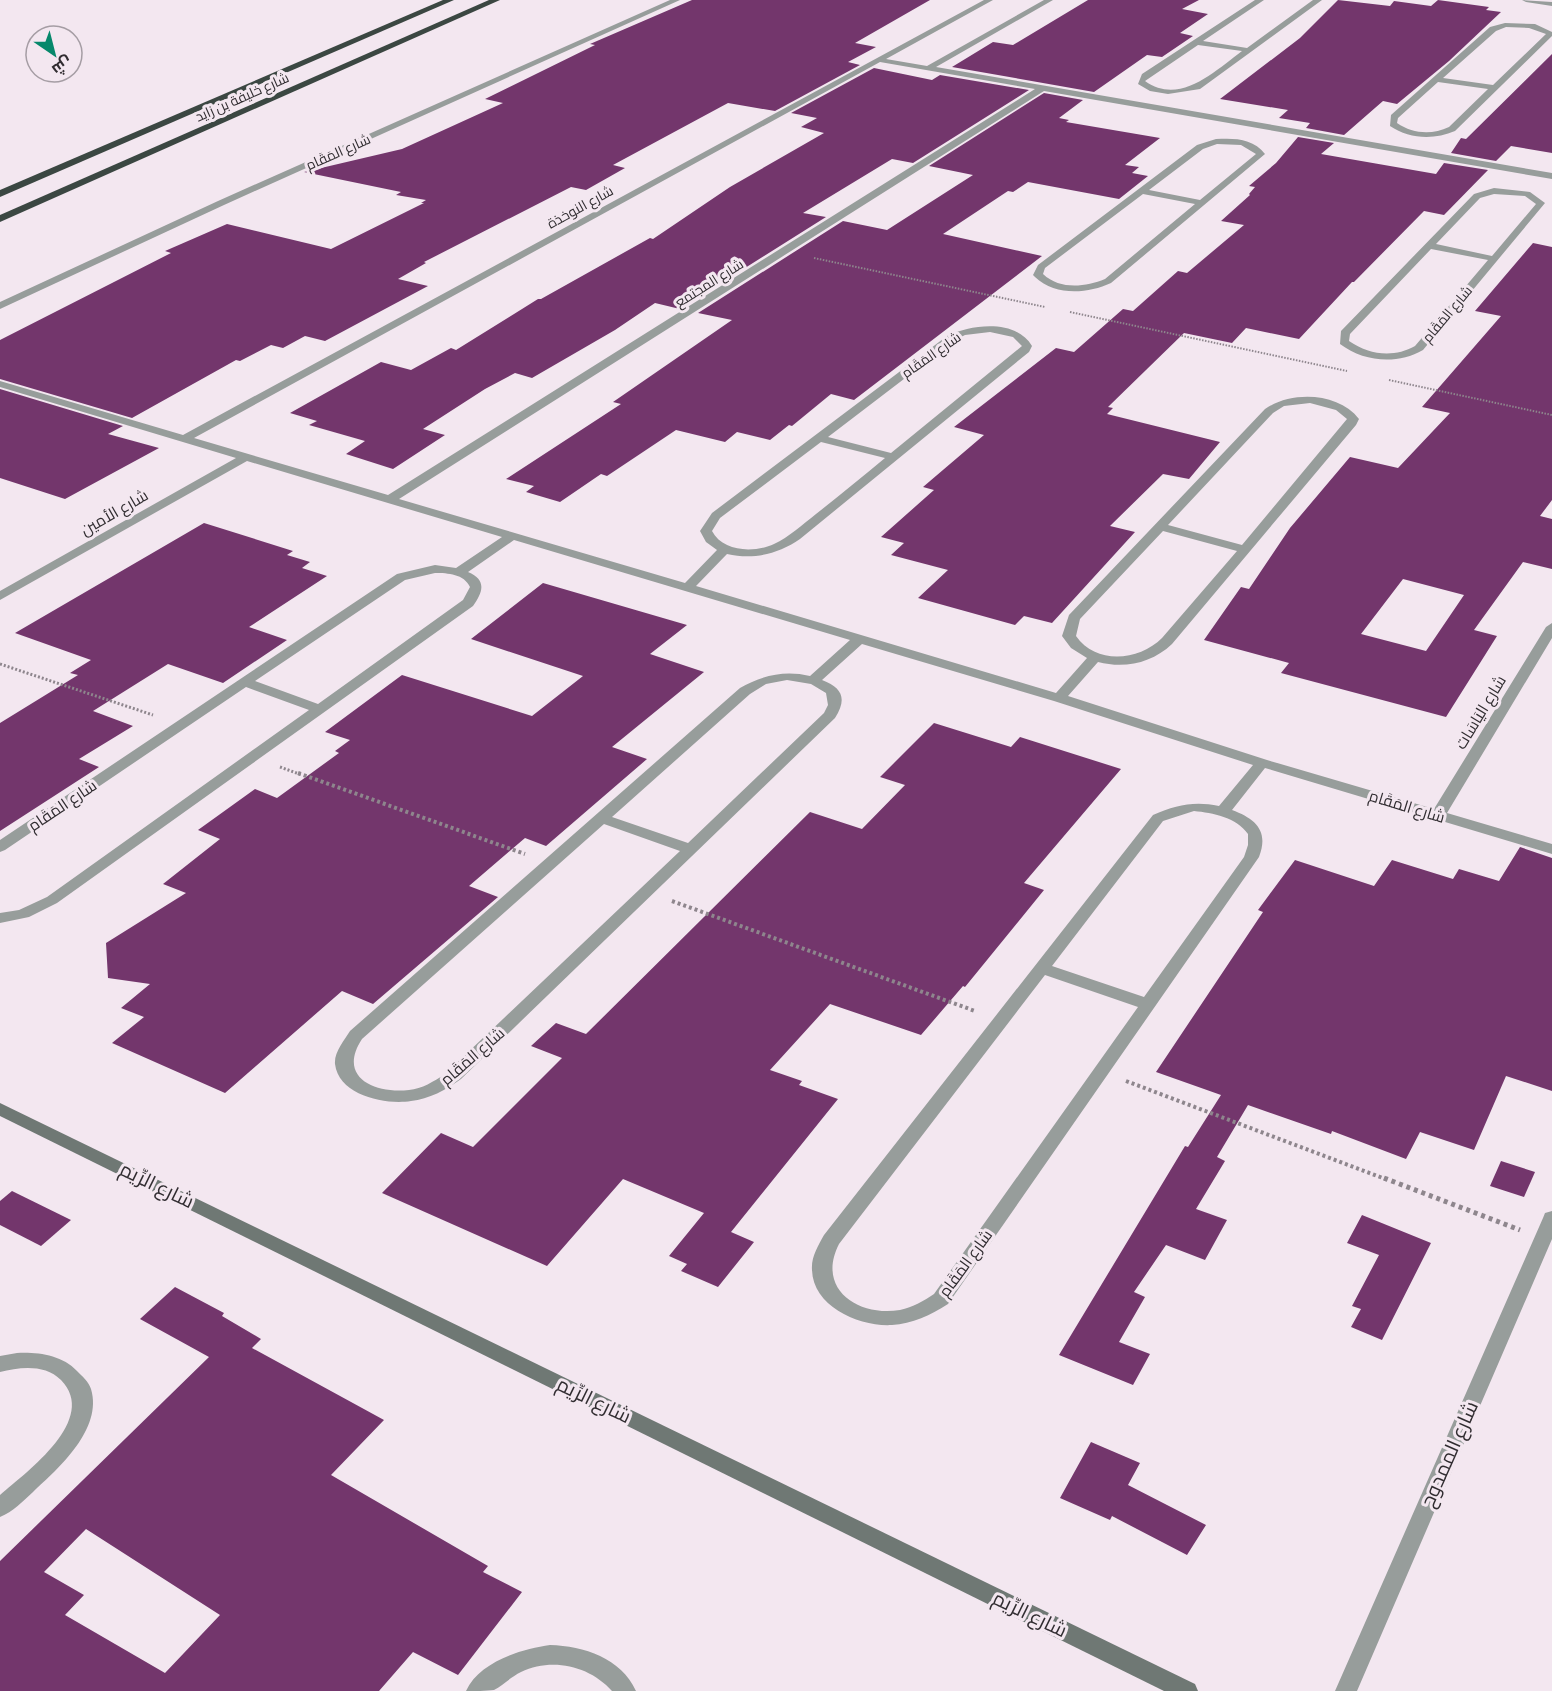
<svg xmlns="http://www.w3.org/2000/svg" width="1552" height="1691" font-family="'Source Sans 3',Cairo,sans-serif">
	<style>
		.building { fill: #73366c; fill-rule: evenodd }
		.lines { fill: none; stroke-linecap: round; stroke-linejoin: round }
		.path-far3 { stroke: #8e868d; stroke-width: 2; stroke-dasharray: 1.5 1.5; stroke-linecap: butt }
		.path-far2 { stroke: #8e868d; stroke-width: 3; stroke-dasharray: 2 2; stroke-linecap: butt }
		.path-far1 { stroke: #8e868d; stroke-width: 4; stroke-dasharray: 3 3; stroke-linecap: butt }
		.path { stroke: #8e868d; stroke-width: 5; stroke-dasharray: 4 4; stroke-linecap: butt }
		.street { fill: #979d9b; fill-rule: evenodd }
		.secondary { fill: #6f7874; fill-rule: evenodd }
		.highway { fill: #3b4742; fill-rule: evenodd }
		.labels { text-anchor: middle; stroke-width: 6; stroke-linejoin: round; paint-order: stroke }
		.far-street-label { font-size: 14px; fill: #312d31; stroke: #f3e7f0 }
		.street-label { font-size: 16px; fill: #312d31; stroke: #f3e7f0 }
		.near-street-label { font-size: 20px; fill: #312d31; stroke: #f3e7f0 }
	</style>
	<rect width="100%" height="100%" fill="#f3e7f0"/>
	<g class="building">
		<path d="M692 0H930L855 43 876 47 848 62 860 65 775 111 728 103 613 165 625 168 586 190 571 187 424 262 426 263 398 279 428 286 325 341 305 336 283 348 271 345 240 361 236 360 132 418 0 379V340L171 253 165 251 227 224 331 249 424 203H421L426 200 396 195 401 192 304 172 402 149 503 103 485 99 595 45 590 44Z"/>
		<path d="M1088 0H1199L1182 9 1208 14 1180 33 1193 36 1162 57 1147 55 1094 92 952 67 993 42 1013 45Z"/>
		<path d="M1338 0 1390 6 1394 1 1431 6 1438 0 1489 7 1486 10 1501 12 1449 61 1397 104 1383 101 1344 135 1306 128 1310 123 1279 118 1288 110 1220 99 1300 38Z"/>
		<path d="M1552 54V153L1511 146 1496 161 1451 153 1461 138 1466 139Z"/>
		<path d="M874 68 932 80 940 75 1029 90 913 163 892 159 803 213 826 217 680 309 655 303 615 330 532 378 515 373 485 389 423 429 445 435 393 469 346 454 365 441 309 425 317 421 290 413 381 362 411 370 451 348 456 350 538 299H541L650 238 653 239 730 187 824 133 801 127 817 118 791 113Z"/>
		<path d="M1044 93 1083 100 1059 118 1069 120 1066 122 1160 138 1125 165 1139 167 1132 173 1148 176 1119 199 1028 182 1013 192 1008 191 943 234 1042 256 854 400 831 394 792 426 789 425 770 440 737 432 725 442 676 430 607 476 601 474 560 502 526 492 534 486 506 479 621 404 613 402 732 320 698 313 843 221 887 230 973 175 929 166Z"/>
		<path d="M1298 137 1334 143 1321 154 1436 174 1444 163 1488 170 1444 215 1424 211 1354 282H1352L1299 339 1246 328 1232 343 1184 333 1108 407 1113 408 1107 414 1220 442 1189 479 1163 474 1110 526 1135 532 1052 623 1024 616 1015 625 918 598 948 570 891 555 904 543 881 537 934 490 923 487 984 435 954 427 1056 348 1074 352 1123 309 1133 311 1178 271 1187 273 1244 225 1221 221 1250 195 1249 194 1255 187 1249 186 1276 163Z"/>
		<path d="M1533 243 1552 247V500L1540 516 1552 519V569L1523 562 1474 630 1497 636 1446 717 1281 673 1289 663 1204 640 1241 587 1249 589 1290 528 1350 457 1398 468 1450 413 1422 407 1501 316 1475 311ZM1403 579 1464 595 1426 651 1361 634Z"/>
		<path d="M0 389 123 426 108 434 159 448 65 499 0 478Z"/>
		<path d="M204 523 293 551 287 555 310 562 302 568 327 576 249 627 287 640 223 683 168 664 93 711 133 726 79 759 99 767 0 831V723L78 675 70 673 91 660 15 633Z"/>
		<path d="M543 583 687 625 650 654 704 672 612 747 647 759 546 846 525 838 469 886 498 897 373 1004 342 991 225 1093 112 1043 144 1017 121 1008 150 984 108 978 106 943 186 893 163 884 220 839 198 830 255 789 277 798 339 753 335 751 350 740 325 732 402 675 532 716 583 676 471 639Z"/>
		<path d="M934 723 1011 747 1020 737 1121 769 1024 883 1044 890 965 987 963 986 921 1035 830 1004 770 1070 802 1081 799 1085 838 1099 731 1232 754 1242 718 1287 681 1271 687 1264 669 1256 704 1213 623 1179 547 1266 382 1193 441 1133 473 1147 562 1058 531 1046 556 1023 586 1034 810 812 862 829 905 785 880 777Z"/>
		<path d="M1520 847 1552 858V1091L1506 1076 1474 1150 1420 1132 1406 1159 1332 1131 1331 1134 1248 1105 1217 1157 1225 1161 1196 1209 1227 1220 1205 1260 1166 1245 1134 1292 1145 1297 1119 1342 1150 1354 1133 1385 1059 1355 1185 1146 1188 1147 1221 1095 1156 1072 1263 912 1258 910 1295 860 1374 886 1392 860 1453 879 1459 869 1499 881Z"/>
		<path d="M1501 1161 1535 1172 1524 1197 1490 1186Z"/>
		<path d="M12 1191 71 1220 41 1246 0 1225V1201Z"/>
		<path d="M1362 1215 1431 1243 1382 1340 1351 1327 1361 1309 1352 1306 1379 1255 1347 1243Z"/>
		<path d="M175 1287 224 1313 222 1316 261 1339 252 1348 384 1420 331 1475 488 1566 483 1572 522 1592 458 1675 413 1652 379 1691H0V1561L209 1357 140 1319ZM86 1529 220 1615 165 1673 65 1615 84 1595 44 1572Z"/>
		<path d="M1091 1442 1140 1463 1128 1485 1206 1525 1187 1555 1112 1516 1110 1520 1060 1498Z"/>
	</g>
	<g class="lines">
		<g class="path-far3">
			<path d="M814 258 1045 307"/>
			<path d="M1070 312 1347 371"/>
			<path d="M1389 380 1552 415"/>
		</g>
		<g class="path-far2">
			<path d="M0 664 153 715"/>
			<path d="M280 767 302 775"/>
		</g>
		<g class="path-far1">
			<path d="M298 773 525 854"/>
			<path d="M672 901 975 1011"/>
			<path d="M1126 1081 1388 1180"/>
		</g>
		<path class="path" d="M1384 1178 1520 1230"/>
		<g class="street">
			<path d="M670 0H680L224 205 0 309V302L218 201Z"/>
			<path d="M984 0H993L886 59 927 66 1044 0H1053L936 67 1552 173V179L1044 91 399 499 685 583 717 550 706 542 700 531 712 513 947 336C972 324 1016 319 1032 346L1029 352 800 539C778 554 754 560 727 554L696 586 1056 693 1087 658 1071 648 1062 636 1069 615 1265 409C1291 391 1338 392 1359 419L1356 425 1172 644C1152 663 1125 669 1098 662L1068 696 1267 760 1434 809 1546 627 1552 623V638L1447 813 1552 844V854L1265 768 1232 810C1256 819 1269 831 1259 857L948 1304C931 1315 912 1324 892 1325 860 1327 813 1307 812 1270 811 1257 818 1246 824 1235L1153 815C1176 805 1194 801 1219 806L1253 765 1054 701 862 644 822 680C843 688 847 699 835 718L461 1079C446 1090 429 1099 411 1101 386 1105 339 1096 335 1064 334 1052 344 1041 350 1031L740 688C763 675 785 670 810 676L850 640 514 540 468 572C487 580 483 592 473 606L57 903 29 917 0 923V913L19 910 47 897 309 710 246 687 5 850 0 852V840L397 574 435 565 456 568 502 537 247 461 0 600V591L236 458 0 387V381L183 435ZM880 62 1035 89 388 495 194 438ZM990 332 1013 337 1022 346 891 453 828 437 955 340 965 335ZM1310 403 1336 410 1347 419 1242 545 1168 525 1273 413 1284 406ZM821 442 885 458C862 477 839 496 816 514 802 525 789 537 774 544 754 553 723 552 712 531L720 518ZM1163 531 1237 551 1162 638C1139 661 1096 665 1076 636L1080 619ZM435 573C448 573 464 574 470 587L463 600 318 704 255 681 405 580ZM787 680 811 684 826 693 828 705 824 713 688 843 612 817 750 694 766 684ZM1194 811C1213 813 1236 817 1248 834V845L1244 857 1144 997 1052 966 1163 821ZM604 824 680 851 444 1075C434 1081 422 1089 409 1090 374 1094 337 1077 362 1039ZM1045 975 1138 1007 934 1294C924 1301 913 1307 900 1310 858 1317 816 1289 839 1244Z"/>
			<path d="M1255 0H1264L1203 41 1247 48 1313 0H1322L1200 89 1168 94 1150 91 1138 84 1142 74ZM1198 45 1242 51C1215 71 1180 106 1145 81Z"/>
			<path d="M1522 0 1552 2V6L1526 2Z"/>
			<path d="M1505 23 1535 24 1552 32V36L1455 131C1434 140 1409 139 1390 126L1391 115 1490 27ZM1506 27 1529 28 1546 34 1493 85 1443 78 1496 31ZM1438 82 1488 89 1449 127C1432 135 1413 134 1397 123L1398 118Z"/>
			<path d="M1216 139C1234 138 1253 138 1265 154L1111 283C1087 294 1055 296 1035 277L1033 275 1038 265 1197 145ZM1217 144 1241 145 1256 154 1200 200 1149 190 1203 149ZM1143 194 1195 204 1105 279C1085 287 1060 290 1043 274L1045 268Z"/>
			<path d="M1494 188 1530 192 1545 203 1423 350C1397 365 1364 362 1340 344L1341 331 1474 194ZM1494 194 1525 196 1536 204 1492 256 1436 244 1480 198ZM1431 249 1488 260 1415 346C1394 358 1369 355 1349 341L1350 334Z"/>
			<path d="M1552 1211V1239L1357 1691H1335L1543 1218 1545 1213Z"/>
			<path d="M17 1353C38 1352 62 1355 77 1371 82 1376 89 1382 91 1389 103 1429 59 1468 33 1492 23 1501 13 1512 0 1517V1495C28 1471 99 1419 61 1380 45 1364 20 1367 0 1372V1356Z"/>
			<path d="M550 1645C584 1646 621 1658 636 1691H612C590 1666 552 1657 521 1672 511 1677 503 1685 494 1690 487 1691 473 1691 466 1691 479 1662 521 1649 550 1645Z"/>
		</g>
		<path class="secondary" d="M0 1103 1195 1684 1198 1691H1164L0 1116Z"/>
		<g class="highway">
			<path d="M443 0H454L0 197V190Z"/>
			<path d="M489 0H500L0 222V215Z"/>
		</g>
	</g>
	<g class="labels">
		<g class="far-street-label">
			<text transform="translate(242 97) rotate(-24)" y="5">شارع خليفة بن زايد</text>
			<text transform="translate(338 152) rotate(-24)" y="5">شارع المَقَام</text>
			<text transform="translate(580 207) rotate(-29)" y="5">شارع النوخذة</text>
			<text transform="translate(709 283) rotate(-32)" y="5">شارع المجتمع</text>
			<text transform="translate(1447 314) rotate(-50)" y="5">شارع المَقَام</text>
			<text transform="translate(931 355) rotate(-35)" y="5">شارع المَقَام</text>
		</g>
		<g class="street-label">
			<text transform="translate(114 512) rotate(-30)" y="6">شارع الأمين</text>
			<text transform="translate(1480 712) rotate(-59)" y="6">شارع اليَاسَات</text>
			<text transform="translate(62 805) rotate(-34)" y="6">شارع المَقَام</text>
			<text transform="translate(1407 806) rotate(17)" y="6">شارع المَقَام</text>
			<text transform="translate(472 1056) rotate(-41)" y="6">شارع المَقَام</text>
			<text transform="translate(965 1263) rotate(-54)" y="6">شارع المَقَام</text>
		</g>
		<g class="near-street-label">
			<text transform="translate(157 1185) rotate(26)" y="7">شارع الرِّيم</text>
			<text transform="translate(594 1400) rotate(26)" y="7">شارع الرِّيم</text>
			<text transform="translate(1449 1454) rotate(-66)" y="7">شارع الممدوح</text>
			<text transform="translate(1030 1614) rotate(26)" y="7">شارع الرِّيم</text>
		</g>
	</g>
	<g transform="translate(54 54) rotate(145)"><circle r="28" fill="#f3e7f0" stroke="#a59da4" stroke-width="1.5"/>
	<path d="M0-4.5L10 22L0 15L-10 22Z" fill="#06886b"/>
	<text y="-9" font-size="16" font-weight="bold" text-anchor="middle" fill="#312d31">ش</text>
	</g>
</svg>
